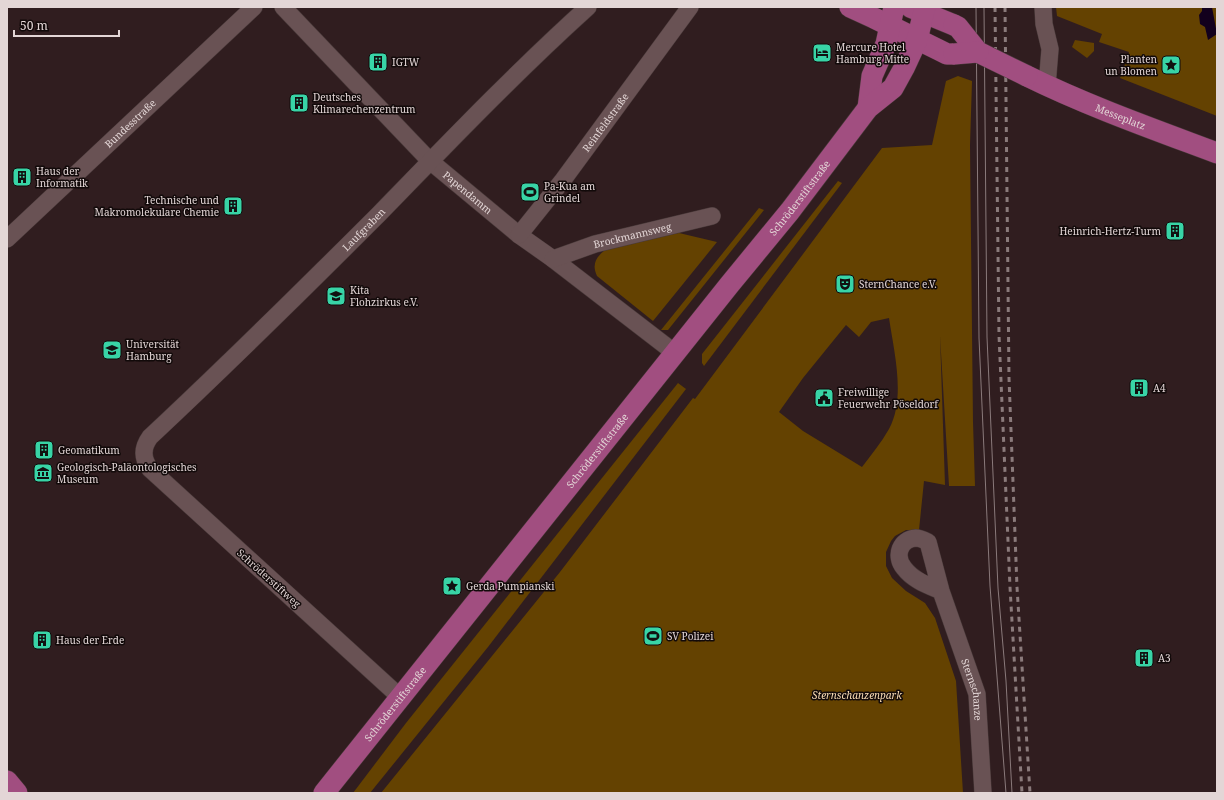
<svg xmlns="http://www.w3.org/2000/svg" width="1224" height="800" font-family="'Noto Serif',serif">
	<style>
		.green { fill: #644201; fill-rule: evenodd }
		.water { fill: #12001d }
		.lines { fill: none; stroke-linecap: round; stroke-linejoin: round }
		.minor-casing { stroke: #483939; stroke-width: 18 }
		.major-casing { stroke: #483939; stroke-width: 22 }
		.minor { stroke: #695254; stroke-width: 17 }
		.major { stroke: #a14e80; stroke-width: 21 }
		.tram { stroke: #8a7a7b; stroke-width: 1 }
		.rail { stroke: #8a7a7b; stroke-width: 3; stroke-dasharray: 5 5; stroke-linecap: butt }
		.major-bridge-casing { stroke: #483939; stroke-width: 22; stroke-linecap: butt }
		.major-bridge { stroke: #a14e80; stroke-width: 21 }
		.labels { text-anchor: middle; stroke-width: 3; stroke-linejoin: round; paint-order: stroke }
		.poi-label { font-size: 10px; fill: #e3d6d6; stroke: #120a0a; text-anchor: start }
		.street-label { font-size: 10px; fill: #e3d6d6; stroke: #120a0a }
		.park-label { font-size: 10px; font-style: italic; fill: #faddb5; stroke: #120a0a }
	</style>
	<rect width="100%" height="100%" fill="#301d1f"/>
	<g class="green">
		<path d="M1056 7H1217V116L1120 78 1129 52 1099 42 1102 34 1057 16Z"/>
		<path d="M1075 40 1094 43V51L1087 58 1072 47Z"/>
		<path d="M958 76 972 81 970 145 973 422 975 486H949L940 336 945 485 924 481 919 530H906L895 536 891 541 886 552V566L892 578 906 591 925 603 935 618 956 681 963 793H381L560 572 693 398 695 399 882 148 932 145 946 81ZM889 318C894 352 906 398 889 429 881 443 871 455 862 467L803 431 779 412 803 378 846 325 859 337 871 322Z"/>
		<path d="M838 181 842 183 704 366 702 363V354Z"/>
		<path d="M759 208 764 210 668 330H661Z"/>
		<path d="M679 233 717 242 653 321 597 276C592 265 595 258 605 250L669 234Z"/>
		<path d="M678 383 686 389 488 647 370 793H353L406 723Z"/>
	</g>
	<path class="water" d="M1202 7H1212L1217 34 1208 40 1205 27 1200 24 1199 15 1202 11Z"/>
	<g class="lines">
		<defs>
			<g id="minor">
				<path id="s1" d="M283 7 430 161 519 235 553 259 675 353"/>
				<path d="M1043 7 1044 24 1050 49 1047 86"/>
				<path id="s2" d="M519 235 563 180 690 7"/>
				<path id="s3" d="M7 239 254 7"/>
				<path id="s4" d="M553 259 595 244 712 216"/>
				<path id="s5" d="M941 591C927 585 913 580 904 568 894 556 900 539 916 538 920 538 924 540 928 542L941 591 977 694 983 793"/>
				<path id="s6" d="M400 697 150 469C142 458 142 448 150 437 228 364 304 289 380 213 448 143 516 72 588 7"/>
			</g>
			<g id="major">
				<path d="M850 7 874 18 939 50 947 54H954"/>
				<path d="M910 7 954 25"/>
				<path id="s7" d="M1027 76C1088 106 1153 129 1217 153"/>
				<path d="M868 108 872 76 886 44 894 7"/>
				<path d="M7 781 17 793"/>
				<path id="s8" d="M324 793 730 284 790 211 868 108 893 88 904 68 917 40 925 7"/>
			</g>
		</defs>
		<use href="#minor" class="minor-casing"/>
		<use href="#major" class="major-casing"/>
		<use href="#minor" class="minor"/>
		<use href="#major" class="major"/>
		<g class="tram">
			<path d="M976 7 979 338 990 586 1006 793"/>
			<path d="M984 7 987 337 998 588 1006 681 1012 793"/>
		</g>
		<g class="rail">
			<path d="M995 7 999 335 1010 587 1022 793"/>
			<path d="M1005 7 1009 378 1017 587 1030 793"/>
		</g>
		<defs>
			<g id="major-bridge">
				<path d="M954 25 958 27 978 52 1027 76"/>
				<path d="M954 54 978 52"/>
			</g>
		</defs>
		<use href="#major-bridge" class="major-bridge-casing"/>
		<use href="#major-bridge" class="major-bridge"/>
	</g>
	<defs>
		<symbol id="hotel-square" viewBox="-11 -11 22 22"><rect x="-9" y="-9" width="18" height="18" rx="4" fill="#38d4a6" stroke="#120a0a"/><path d="M-6-4.5h1.5V1H6V5H4.5V3h-9V5H-6ZM-4 0a1.8 1.8 0 1 1 3.6 0ZM.5 0V-2.5h3Q6-2.5 6 0Z" fill="#111"/></symbol>
		<symbol id="building-square" viewBox="-11 -11 22 22"><rect x="-9" y="-9" width="18" height="18" rx="4" fill="#38d4a6" stroke="#120a0a"/><path d="M-4-6H4V6H1V3H-1V6H-4ZM-2.5-4.3h1.7v1.8h-1.7ZM.8-4.3h1.7v1.8H.8ZM-2.5-1h1.7V.8h-1.7ZM.8-1h1.7V.8H.8Z" fill="#111"/></symbol>
		<symbol id="sight-square" viewBox="-11 -11 22 22"><rect x="-9" y="-9" width="18" height="18" rx="4" fill="#38d4a6" stroke="#120a0a"/><path d="M0-6L1.8-2.2L6-1.7L2.9 1.2L3.7 5.4L0 3.3L-3.7 5.4L-2.9 1.2L-6-1.7L-1.8-2.2Z" fill="#111"/></symbol>
		<symbol id="stadium-square" viewBox="-11 -11 22 22"><rect x="-9" y="-9" width="18" height="18" rx="4" fill="#38d4a6" stroke="#120a0a"/><path d="M0-5a6.5 5 0 1 0 0 10a6.5 5 0 1 0 0-10ZM-3.5-1.8h7v3.6h-7Z" fill="#111"/></symbol>
		<symbol id="theatre-square" viewBox="-11 -11 22 22"><rect x="-9" y="-9" width="18" height="18" rx="4" fill="#38d4a6" stroke="#120a0a"/><path d="M-5-5.5Q0-4 5-5.5V0Q5 5 0 6Q-5 5-5 0ZM-3.3-2.5H-1v1.5H-3.3ZM1-2.5H3.3v1.5H1ZM-2.8 1Q0 5.5 2.8 1Z" fill="#111"/></symbol>
		<symbol id="school-square" viewBox="-11 -11 22 22"><rect x="-9" y="-9" width="18" height="18" rx="4" fill="#38d4a6" stroke="#120a0a"/><path d="M0-5L7-2L0 1L-7-2ZM-4 1L0 2.5L4 1V4Q0 6-4 4Z" fill="#111"/></symbol>
		<symbol id="university-square" viewBox="-11 -11 22 22"><rect x="-9" y="-9" width="18" height="18" rx="4" fill="#38d4a6" stroke="#120a0a"/><path d="M0-5L7-2L0 1L-7-2ZM-4 1L0 2.5L4 1V4Q0 6-4 4Z" fill="#111"/></symbol>
		<symbol id="civic-square" viewBox="-11 -11 22 22"><rect x="-9" y="-9" width="18" height="18" rx="4" fill="#38d4a6" stroke="#120a0a"/><path d="M-.6-6.5H3V-4.5H.6V-3L4-1V1h2V6H-6V1h2V-1L-.6-3ZM-1.2 2.5V6h2.4V2.5Z" fill="#111"/></symbol>
		<symbol id="museum-square" viewBox="-11 -11 22 22"><rect x="-9" y="-9" width="18" height="18" rx="4" fill="#38d4a6" stroke="#120a0a"/><path d="M0-6L6-3V-2H-6V-3ZM-5-1h2V3h-2ZM-1-1h2V3h-2ZM3-1h2V3H3ZM-6 4H6V6H-6Z" fill="#111"/></symbol>
	</defs>
	<g fill-rule="evenodd">
		<use href="#hotel-square" x="811" y="42" width="22" height="22"/>
		<use href="#building-square" x="367" y="51" width="22" height="22"/>
		<use href="#sight-square" x="1160" y="54" width="22" height="22"/>
		<use href="#building-square" x="288" y="92" width="22" height="22"/>
		<use href="#building-square" x="11" y="166" width="22" height="22"/>
		<use href="#stadium-square" x="519" y="181" width="22" height="22"/>
		<use href="#building-square" x="222" y="195" width="22" height="22"/>
		<use href="#building-square" x="1164" y="220" width="22" height="22"/>
		<use href="#theatre-square" x="834" y="273" width="22" height="22"/>
		<use href="#school-square" x="325" y="285" width="22" height="22"/>
		<use href="#university-square" x="101" y="339" width="22" height="22"/>
		<use href="#building-square" x="1128" y="377" width="22" height="22"/>
		<use href="#civic-square" x="813" y="387" width="22" height="22"/>
		<use href="#building-square" x="33" y="439" width="22" height="22"/>
		<use href="#museum-square" x="32" y="462" width="22" height="22"/>
		<use href="#sight-square" x="441" y="575" width="22" height="22"/>
		<use href="#stadium-square" x="642" y="625" width="22" height="22"/>
		<use href="#building-square" x="31" y="629" width="22" height="22"/>
		<use href="#building-square" x="1133" y="647" width="22" height="22"/>
	</g>
	<g class="labels">
		<g class="poi-label">
			<text x="836" y="51">Mercure Hotel<tspan x="836" dy="12">Hamburg Mitte</tspan></text>
			<text x="1157" y="63" text-anchor="end">Planten<tspan x="1157" dy="12">un Blomen</tspan></text>
			<text x="392" y="66">IGTW</text>
			<text x="313" y="101">Deutsches<tspan x="313" dy="12">Klimarechenzentrum</tspan></text>
			<text x="36" y="175">Haus der<tspan x="36" dy="12">Informatik</tspan></text>
			<text x="544" y="190">Pa-Kua am<tspan x="544" dy="12">Grindel</tspan></text>
			<text x="219" y="204" text-anchor="end">Technische und<tspan x="219" dy="12">Makromolekulare Chemie</tspan></text>
			<text x="1161" y="235" text-anchor="end">Heinrich-Hertz-Turm</text>
			<text x="859" y="288">SternChance e.V.</text>
			<text x="350" y="294">Kita<tspan x="350" dy="12">Flohzirkus e.V.</tspan></text>
			<text x="126" y="348">Universität<tspan x="126" dy="12">Hamburg</tspan></text>
			<text x="1153" y="392">A4</text>
			<text x="838" y="396">Freiwillige<tspan x="838" dy="12">Feuerwehr Pöseldorf</tspan></text>
			<text x="58" y="454">Geomatikum</text>
			<text x="57" y="471">Geologisch-Paläontologisches<tspan x="57" dy="12">Museum</tspan></text>
			<text x="466" y="590">Gerda Pumpianski</text>
			<text x="667" y="640">SV Polizei</text>
			<text x="56" y="644">Haus der Erde</text>
			<text x="1158" y="662">A3</text>
		</g>
		<g class="street-label">
			<text dy="4" stroke="none"><textPath href="#s7" startOffset="102">Messeplatz</textPath></text>
			<text dy="4" stroke="none"><textPath href="#s2" startOffset="142">Reinfeldstraße</textPath></text>
			<text dy="4" stroke="none"><textPath href="#s3" startOffset="169">Bundesstraße</textPath></text>
			<text dy="4" stroke="none"><textPath href="#s1" startOffset="262">Papendamm</textPath></text>
			<text dy="4" stroke="none"><textPath href="#s8" startOffset="762">Schröderstiftstraße</textPath></text>
			<text dy="4" stroke="none"><textPath href="#s6" startOffset="671">Laufgraben</textPath></text>
			<text dy="4" stroke="none"><textPath href="#s4" startOffset="83">Brockmannsweg</textPath></text>
			<text dy="4" stroke="none"><textPath href="#s8" startOffset="438">Schröderstiftstraße</textPath></text>
			<text transform="translate(269 578) rotate(42)" y="4">Schröderstiftweg</text>
			<text dy="4" stroke="none"><textPath href="#s5" startOffset="252">Sternschanze</textPath></text>
			<text dy="4" stroke="none"><textPath href="#s8" startOffset="114">Schröderstiftstraße</textPath></text>
		</g>
		<g class="park-label">
			<text x="857" y="699">Sternschanzenpark</text>
		</g>
	</g>
	<rect width="1224" height="800" fill="none" stroke="#e3d6d6" stroke-width="16"/>
	<path d="M14 30v6h105v-6" fill="none" stroke="#e3d6d6" stroke-width="2"/>
	<text x="20" y="30" font-size="12" fill="#e3d6d6" stroke="#120a0a" stroke-width="3" paint-order="stroke">50 m</text>
</svg>
